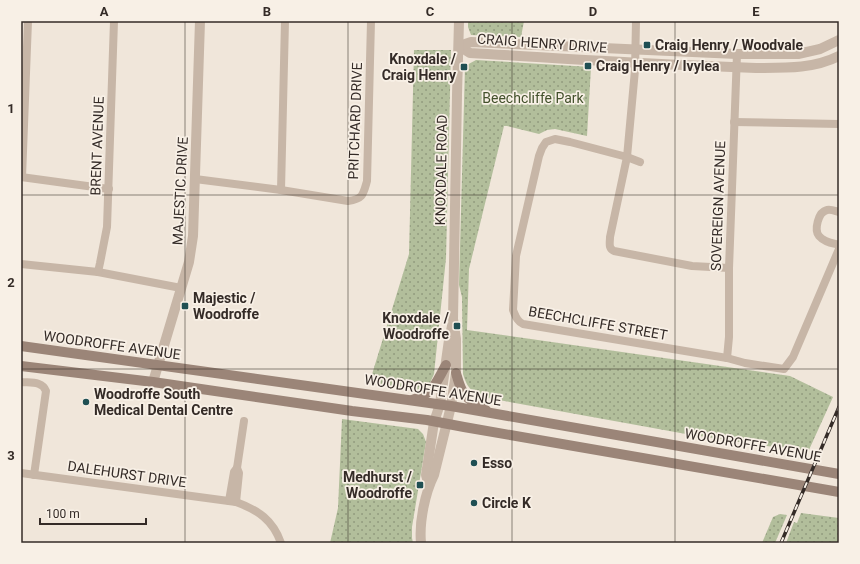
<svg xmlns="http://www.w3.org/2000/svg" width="860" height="564" font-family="Roboto,sans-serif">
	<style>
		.green { fill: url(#green-dots) }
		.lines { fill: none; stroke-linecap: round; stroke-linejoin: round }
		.minor { stroke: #c7b6a7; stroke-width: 8 }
		.tertiary { stroke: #c7b6a7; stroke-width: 10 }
		.secondary { stroke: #9b8578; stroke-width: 10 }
		.rail-casing { stroke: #342b27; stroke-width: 3.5 }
		.rail { stroke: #f8f0e6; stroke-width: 2; stroke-dasharray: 6; stroke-linecap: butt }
		.grid { fill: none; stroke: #342b27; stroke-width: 1; stroke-opacity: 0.55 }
		.poi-dot { fill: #1f4f53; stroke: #f8f0e6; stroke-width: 1.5 }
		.labels { text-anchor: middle; stroke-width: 3.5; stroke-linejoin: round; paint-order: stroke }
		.street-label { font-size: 14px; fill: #342b27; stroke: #f8f0e6 }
		.poi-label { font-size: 14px; font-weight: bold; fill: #342b27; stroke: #f8f0e6; text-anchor: start }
		.park-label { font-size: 14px; fill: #43512c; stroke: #f8f0e6 }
		.neatline { fill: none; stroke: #342b27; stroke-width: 1.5 }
		.grid-label { font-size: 13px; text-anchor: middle; font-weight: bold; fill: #342b27 }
	</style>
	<defs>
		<pattern id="green-dots" width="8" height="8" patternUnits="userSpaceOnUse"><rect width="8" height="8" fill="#b2be9b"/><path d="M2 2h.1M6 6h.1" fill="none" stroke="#929b7e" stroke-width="1.8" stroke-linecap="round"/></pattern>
	</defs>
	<rect width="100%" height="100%" fill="#f0e6da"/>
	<g class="green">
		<path d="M468 21H524L521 37 471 35 468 27Z"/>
		<path d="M414 50H451L446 258 434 374 429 385 417 390 369 384 409 254Z"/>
		<path d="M476 60 591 67 587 136 555 129 547 130 539 134 507 126H504L469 269 467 330 790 376 833 397 808 452 686 434 482 397C470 390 467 387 463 374L462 297 459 285 465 66Z"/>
		<path d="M342 419 418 429 423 434 426 442 412 527V538L413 543H330L338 508Z"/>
		<path d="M801 513 839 518V543H786L794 522 797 523Z"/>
		<path d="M780 514 787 515 775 543H762L773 517Z"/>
	</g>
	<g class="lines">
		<g class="minor">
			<path d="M636 21 635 70 627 157 570 142 555 139 546 142 542 148 539 156 516 256 513 310C516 317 517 321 523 324L727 358 745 363 784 369 793 357 839 249"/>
			<path d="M734 122 839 124"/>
			<path d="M640 162 627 157 610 237C610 243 608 248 614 251L692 266 729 268"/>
			<path d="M21 177 109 189"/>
			<path d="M22 177 28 21"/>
			<path d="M195 179 281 190 348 201C363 199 363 195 367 181L371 21"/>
			<path d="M281 190 285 21"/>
			<path d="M839 212C835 211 831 209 827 210 818 212 814 230 819 236 824 242 832 243 839 245"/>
			<path d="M21 264 98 272 181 288"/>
			<path d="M98 272 100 263 107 227 114 21"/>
			<path d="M727 358 729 337V268L737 54"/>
			<path d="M21 382C31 383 42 381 46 391L34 475"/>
			<path d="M237 468 244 421"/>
			<path d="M21 473 236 502C258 510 273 520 281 543"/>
			<path d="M229 501 234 472 237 468 239 473 236 502"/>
		</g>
		<g class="tertiary">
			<path d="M459 46 470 53C541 57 612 62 683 65 707 66 732 67 756 68 785 68 813 69 839 56"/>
			<path d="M459 46 471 42 737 54H798L820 49 839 40"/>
			<path d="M153 382 189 262 193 236 200 21"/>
			<path d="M429 485 426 475 434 422 440 404 449 340 452 326"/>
			<path d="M421 543C419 522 425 493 434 475L451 406 456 373V339L453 319 457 95 459 21"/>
		</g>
		<g class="secondary">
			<path d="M21 346 451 406 839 474"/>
			<path d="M21 366 153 382 352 411 427 420 464 427 839 492"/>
			<path d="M456 373C458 380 460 389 465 395 470 401 479 406 486 410"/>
			<path d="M412 400C434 393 435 384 446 365"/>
		</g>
		<defs>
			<path id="rail" d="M781 543 839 407"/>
		</defs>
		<use href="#rail" class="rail-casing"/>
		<use href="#rail" class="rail"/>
	</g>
	<path class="grid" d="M185 21V543M348 21V543M512 21V543M675 21V543M21 195H839M21 369H839"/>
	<g class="poi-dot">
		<rect x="643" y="41" width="8" height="8" rx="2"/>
		<rect x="584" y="62" width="8" height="8" rx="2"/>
		<rect x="460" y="63" width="8" height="8" rx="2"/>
		<rect x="181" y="302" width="8" height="8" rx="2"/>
		<rect x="453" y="322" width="8" height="8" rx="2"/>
		<circle cx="86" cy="402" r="4"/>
		<circle cx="474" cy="463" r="4"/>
		<rect x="416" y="481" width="8" height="8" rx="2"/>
		<circle cx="474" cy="503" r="4"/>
	</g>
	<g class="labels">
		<g class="street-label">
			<text transform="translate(542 43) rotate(4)" y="5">CRAIG HENRY DRIVE</text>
			<text transform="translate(355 121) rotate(-88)" y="5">PRITCHARD DRIVE</text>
			<text transform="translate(97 146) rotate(-88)" y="5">BRENT AVENUE</text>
			<text transform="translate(441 170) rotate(-89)" y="5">KNOXDALE ROAD</text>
			<text transform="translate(180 191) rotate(-87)" y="5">MAJESTIC DRIVE</text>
			<text transform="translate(718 206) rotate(-88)" y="5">SOVEREIGN AVENUE</text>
			<text transform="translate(598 323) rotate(10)" y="5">BEECHCLIFFE STREET</text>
			<text transform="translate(112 345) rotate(8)" y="5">WOODROFFE AVENUE</text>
			<text transform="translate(433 390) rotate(9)" y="5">WOODROFFE AVENUE</text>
			<text transform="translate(753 445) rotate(10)" y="5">WOODROFFE AVENUE</text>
			<text transform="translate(127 474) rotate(8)" y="5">DALEHURST DRIVE</text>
		</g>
		<g class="poi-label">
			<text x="655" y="50">Craig Henry / Woodvale</text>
			<text x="456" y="64" text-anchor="end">Knoxdale /<tspan x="456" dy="16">Craig Henry</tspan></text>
			<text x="596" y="71">Craig Henry / Ivylea</text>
			<text x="193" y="303">Majestic /<tspan x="193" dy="16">Woodroffe</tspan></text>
			<text x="449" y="323" text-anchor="end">Knoxdale /<tspan x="449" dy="16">Woodroffe</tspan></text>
			<text x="94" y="399">Woodroffe South<tspan x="94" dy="16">Medical Dental Centre</tspan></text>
			<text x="482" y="468">Esso</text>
			<text x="412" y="482" text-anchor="end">Medhurst /<tspan x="412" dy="16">Woodroffe</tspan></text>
			<text x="482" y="508">Circle K</text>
		</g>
		<g class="park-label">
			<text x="533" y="103">Beechcliffe Park</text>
		</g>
	</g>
	<rect width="860" height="564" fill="none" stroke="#f8f0e6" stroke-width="44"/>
	<path d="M40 518v6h106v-6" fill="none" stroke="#342b27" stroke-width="2"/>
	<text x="46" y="518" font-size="12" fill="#342b27" stroke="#f8f0e6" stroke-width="3" paint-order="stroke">100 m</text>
	<rect x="22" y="22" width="816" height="520" class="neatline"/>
	<g class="grid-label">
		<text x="104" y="16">A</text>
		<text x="267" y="16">B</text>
		<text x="430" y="16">C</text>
		<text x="593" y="16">D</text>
		<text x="756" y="16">E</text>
		<text x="11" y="113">1</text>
		<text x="11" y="287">2</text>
		<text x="11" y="460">3</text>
	</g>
</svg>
